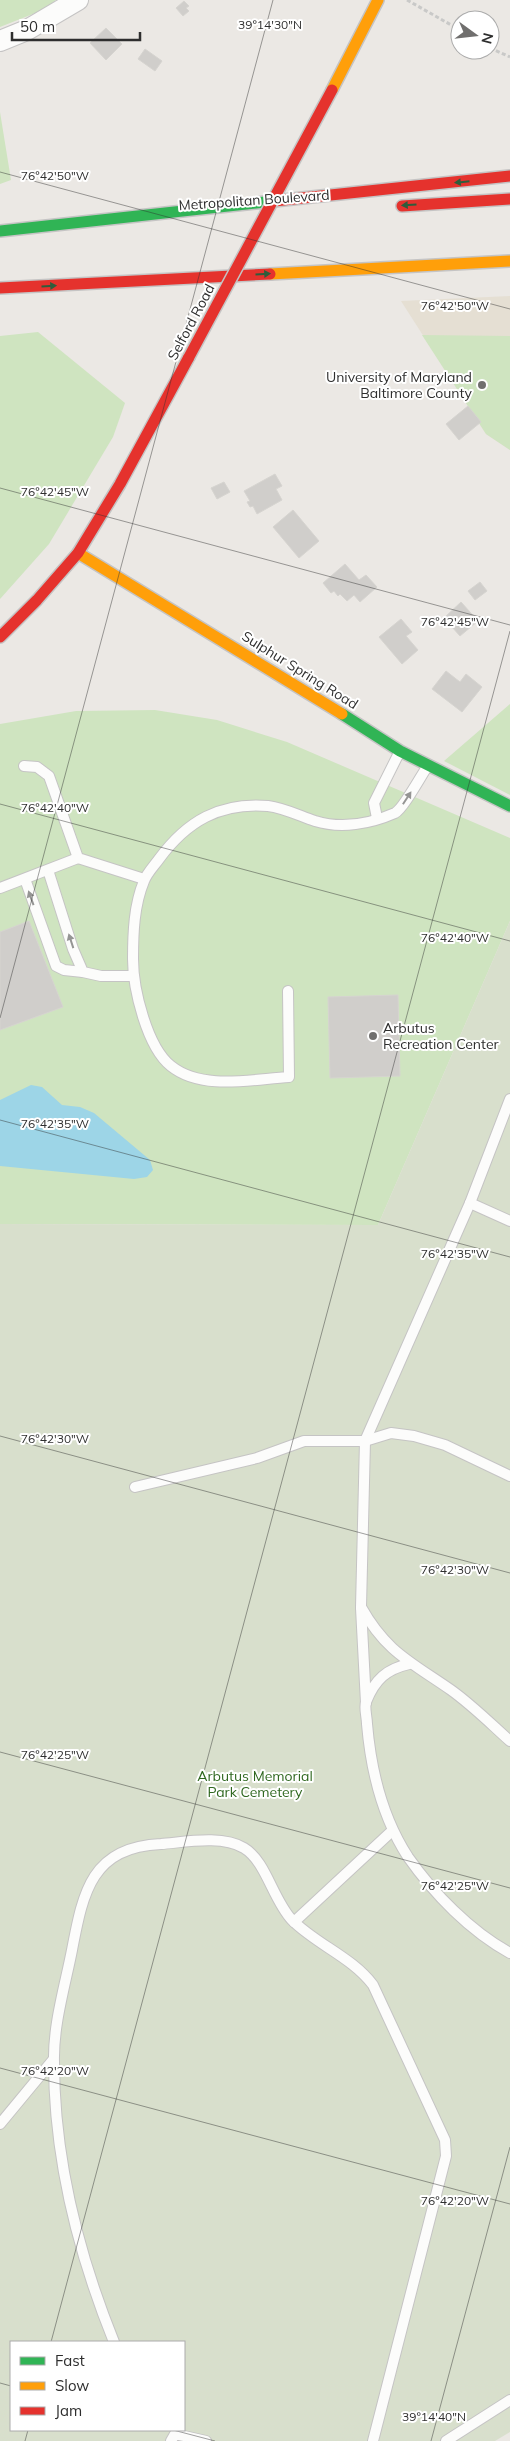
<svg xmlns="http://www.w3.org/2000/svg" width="510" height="2441" font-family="Mulish,sans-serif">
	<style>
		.education { fill: #e5dfd3 }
		.green { fill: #cfe4c0 }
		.cemetery { fill: #d8dfcc; fill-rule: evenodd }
		.water { fill: #9dd5e7 }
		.building { fill: #d0cecb; stroke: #d6d4d0 }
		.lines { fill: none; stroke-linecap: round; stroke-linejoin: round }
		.lane-casing { stroke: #c5c4c4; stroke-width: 12 }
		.street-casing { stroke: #c5c4c4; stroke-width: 22 }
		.fast-casing { stroke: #c5c4c4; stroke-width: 14 }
		.slow-casing { stroke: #c5c4c4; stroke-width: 14 }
		.jam-casing { stroke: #c5c4c4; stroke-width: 14 }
		.path { stroke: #c9c9c8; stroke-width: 3; stroke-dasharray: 4 2.5; stroke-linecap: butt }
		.lane { stroke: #fcfcfb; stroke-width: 10 }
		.street { stroke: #fcfcfb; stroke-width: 20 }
		.fast { stroke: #30b455; stroke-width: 11 }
		.slow { stroke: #ff9f0a; stroke-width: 11 }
		.jam { stroke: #e5322d; stroke-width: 11 }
		.jam-bridge-casing { stroke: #c5c4c4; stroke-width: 14; stroke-linecap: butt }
		.jam-bridge { stroke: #e5322d; stroke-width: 11 }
		.oneway { fill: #2f5d3c }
		.oneway2 { fill: #959594 }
		.ticks { fill: none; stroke: #2e2e2e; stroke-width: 1; stroke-opacity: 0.45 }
		.poi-dot { fill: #706f6e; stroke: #fff; stroke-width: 2 }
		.labels { text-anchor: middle; stroke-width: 4; stroke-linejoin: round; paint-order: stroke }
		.street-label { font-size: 14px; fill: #2e2e2e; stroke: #fff }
		.poi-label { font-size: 14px; fill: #2e2e2e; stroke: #fff; text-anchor: end }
		.park-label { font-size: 14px; fill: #306820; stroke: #fff }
		.ticks-label { font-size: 12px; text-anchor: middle; fill: #2e2e2e; stroke: #fff; stroke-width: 4; stroke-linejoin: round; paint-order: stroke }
	</style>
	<rect width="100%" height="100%" fill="#ebe8e4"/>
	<path class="education" d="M510 296V450L486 434 401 301Z"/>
	<g class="green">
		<path d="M0 0H56L43 10 0 27Z"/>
		<path d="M0 112 11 180 0 184Z"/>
		<path d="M38 332 125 403 113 437 49 544 0 599V336Z"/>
		<path d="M422 335 510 336V450L486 434Z"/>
		<path d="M510 704V795L444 761Z"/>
		<path d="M155 710 217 720 287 742 510 838V921L378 1225 0 1224V724L76 711Z"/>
	</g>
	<path class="cemetery" d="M510 921V2432L495 2441H0V1224L378 1225ZM11 2342H184V2430H11Z"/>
	<path class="water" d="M31 1085 42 1087 62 1105 80 1107 94 1113 150 1160 153 1170 147 1177 134 1179 0 1166V1100Z"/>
	<g class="building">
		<path d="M184 1 189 6 186 8 189 11 183 16 176 8Z"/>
		<path d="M106 28 122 44 106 60 90 43Z"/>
		<path d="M145 49 162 61 155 71 138 59Z"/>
		<path d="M468 406 481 422 459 440 446 424Z"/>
		<path d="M275 474 282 486 276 489 282 500 257 514 253 506 250 507 247 502 250 501 244 491Z"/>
		<path d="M224 482 230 492 217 499 211 488Z"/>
		<path d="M293 510 319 541 299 558 273 527Z"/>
		<path d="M345 564 359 580 366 575 377 587 360 602 354 595 347 601 340 594 338 596 334 591 331 593 323 583Z"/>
		<path d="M480 582 487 591 475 600 468 591Z"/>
		<path d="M461 602 478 621 460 636 444 618Z"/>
		<path d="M401 619 412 632 406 636 418 650 402 664 379 637Z"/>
		<path d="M446 671 460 682 466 674 482 687 462 712 432 689Z"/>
		<path d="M29 921 63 1007 0 1030V932Z"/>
		<path d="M398 995 400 1076 330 1078 328 997Z"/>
	</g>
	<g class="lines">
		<defs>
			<g id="lane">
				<path d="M24 766 37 767 49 776 78 858 144 879"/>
				<path d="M377 818 374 803 399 753"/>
				<path d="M48 870 73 949 83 972 101 976H133"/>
				<path d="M25 879 56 966 64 970 83 972"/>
				<path d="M0 888 78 858"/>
				<path d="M288 991 289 1077C253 1079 202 1091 171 1066 147 1047 133 989 133 959 133 933 134 905 144 881 147 873 154 866 159 859 187 821 220 802 268 806 284 808 300 816 315 821 341 829 370 824 395 813 403 809 421 776 427 767"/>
				<path d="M510 1099 470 1203 365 1441 361 1607C386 1652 411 1662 451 1690 472 1705 491 1724 510 1741"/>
				<path d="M470 1203 510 1221"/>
				<path d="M135 1487 257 1458 304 1441H365L391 1433 414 1436 445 1445 510 1476"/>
				<path d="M361 1608 366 1703"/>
				<path d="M409 1664C387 1669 375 1679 366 1702 364 1708 367 1717 367 1724 371 1771 382 1817 408 1857 434 1894 470 1931 510 1953"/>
				<path d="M294 1922 392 1831"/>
				<path d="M0 2124 53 2060"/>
				<path d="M114 2342C78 2253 54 2158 54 2062 53 2025 65 1986 72 1950 83 1893 91 1847 161 1844 186 1842 222 1835 244 1848 266 1861 273 1900 292 1920 317 1945 352 1957 373 1985L445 2140 446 2156 373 2441"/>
				<path d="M171 2441 175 2434 206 2441"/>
				<path d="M446 2441 510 2400"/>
			</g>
			<path id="street" d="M0 41 27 30 78 0"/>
			<g id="fast">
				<path d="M0 231 274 201"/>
				<path d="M342 714 400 751 510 806"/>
			</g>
			<g id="slow">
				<path d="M332 90 378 0"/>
				<path d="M270 274 510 261"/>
				<path d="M78 553 342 714"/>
			</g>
			<g id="jam">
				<path d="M274 201 510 176"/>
				<path d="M402 206 510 199"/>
				<path d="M0 288 270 274"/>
				<path d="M0 637 37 600 78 553 120 484 189 357"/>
			</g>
		</defs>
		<use href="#lane" class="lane-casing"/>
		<use href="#street" class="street-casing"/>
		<use href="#fast" class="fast-casing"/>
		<use href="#slow" class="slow-casing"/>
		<use href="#jam" class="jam-casing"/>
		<g class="path">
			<path d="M407 0 460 30"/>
			<path d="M490 48 510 57"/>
		</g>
		<use href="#lane" class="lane"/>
		<use href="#street" class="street"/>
		<use href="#fast" class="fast"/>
		<use href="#slow" class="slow"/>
		<use href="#jam" class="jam"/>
		<defs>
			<path id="jam-bridge" d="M189 357 332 90"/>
		</defs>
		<use href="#jam-bridge" class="jam-bridge-casing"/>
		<use href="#jam-bridge" class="jam-bridge"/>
	</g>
	<defs><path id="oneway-solid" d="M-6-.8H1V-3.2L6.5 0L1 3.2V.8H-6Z" transform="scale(1.25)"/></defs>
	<g class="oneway">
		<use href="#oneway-solid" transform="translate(462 182) rotate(174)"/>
		<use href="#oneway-solid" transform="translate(409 205) rotate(176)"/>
		<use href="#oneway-solid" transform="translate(263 274) rotate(-3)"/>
		<use href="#oneway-solid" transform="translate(49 286) rotate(-3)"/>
	</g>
	<g class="oneway2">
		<use href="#oneway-solid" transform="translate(407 798) rotate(-57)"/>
		<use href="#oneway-solid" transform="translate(31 898) rotate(-110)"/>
		<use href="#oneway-solid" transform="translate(71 941) rotate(-108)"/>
	</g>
	<path class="ticks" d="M0 172 510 309M0 488 510 625M0 804 510 941M0 1018 273 0M0 1120 510 1257M0 1436 510 1573M0 1752 510 1888M0 2068 510 2204M51 2342 510 631M0 2383 11 2386M173 2430 215 2441M25 2441 28 2430M431 2441 510 2147"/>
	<g class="poi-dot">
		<circle cx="482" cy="385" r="5"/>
		<circle cx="373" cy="1036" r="5"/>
	</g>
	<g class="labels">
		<g class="street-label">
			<text transform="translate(254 200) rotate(-4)" y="5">Metropolitan Boulevard</text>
			<text transform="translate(191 322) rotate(-62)" y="5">Selford Road</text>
			<text transform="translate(300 670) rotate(32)" y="5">Sulphur Spring Road</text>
		</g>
		<g class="poi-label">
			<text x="472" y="382">University of Maryland<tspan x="472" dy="16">Baltimore County</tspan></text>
			<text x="383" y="1033" text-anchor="start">Arbutus<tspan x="383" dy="16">Recreation Center</tspan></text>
		</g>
		<g class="park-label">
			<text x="255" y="1781">Arbutus Memorial<tspan x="255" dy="16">Park Cemetery</tspan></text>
		</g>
	</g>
	<g class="ticks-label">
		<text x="270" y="29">39°14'30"N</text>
		<text x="55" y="180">76°42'50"W</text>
		<text x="455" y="310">76°42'50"W</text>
		<text x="55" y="496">76°42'45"W</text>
		<text x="455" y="626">76°42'45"W</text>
		<text x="55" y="812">76°42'40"W</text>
		<text x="455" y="942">76°42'40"W</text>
		<text x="55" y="1128">76°42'35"W</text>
		<text x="455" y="1258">76°42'35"W</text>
		<text x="55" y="1443">76°42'30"W</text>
		<text x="455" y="1574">76°42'30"W</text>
		<text x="55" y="1759">76°42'25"W</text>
		<text x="455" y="1890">76°42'25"W</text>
		<text x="55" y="2075">76°42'20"W</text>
		<text x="455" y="2205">76°42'20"W</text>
		<text x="434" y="2421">39°14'40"N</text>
	</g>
	<rect x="10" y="2341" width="175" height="90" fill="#ffffff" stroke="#ababab"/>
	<rect x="20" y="2357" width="25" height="8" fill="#30b455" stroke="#ababab"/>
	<text x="55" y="2366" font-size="15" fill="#2e2e2e">Fast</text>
	<rect x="20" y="2382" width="25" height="8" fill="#ff9f0a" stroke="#ababab"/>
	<text x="55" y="2391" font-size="15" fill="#2e2e2e">Slow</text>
	<rect x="20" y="2407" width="25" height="8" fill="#e5322d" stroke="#ababab"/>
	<text x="55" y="2416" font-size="15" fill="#2e2e2e">Jam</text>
	<g transform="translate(475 35) rotate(105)"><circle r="24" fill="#ffffff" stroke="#ababab"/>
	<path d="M0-4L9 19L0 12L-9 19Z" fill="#706f6e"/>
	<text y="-8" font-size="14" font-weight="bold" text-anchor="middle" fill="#2e2e2e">N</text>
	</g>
	<path d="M12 32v8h128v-8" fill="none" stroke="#2e2e2e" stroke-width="2.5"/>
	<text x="20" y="32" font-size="15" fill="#2e2e2e" stroke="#ffffff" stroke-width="4" paint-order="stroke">50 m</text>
</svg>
